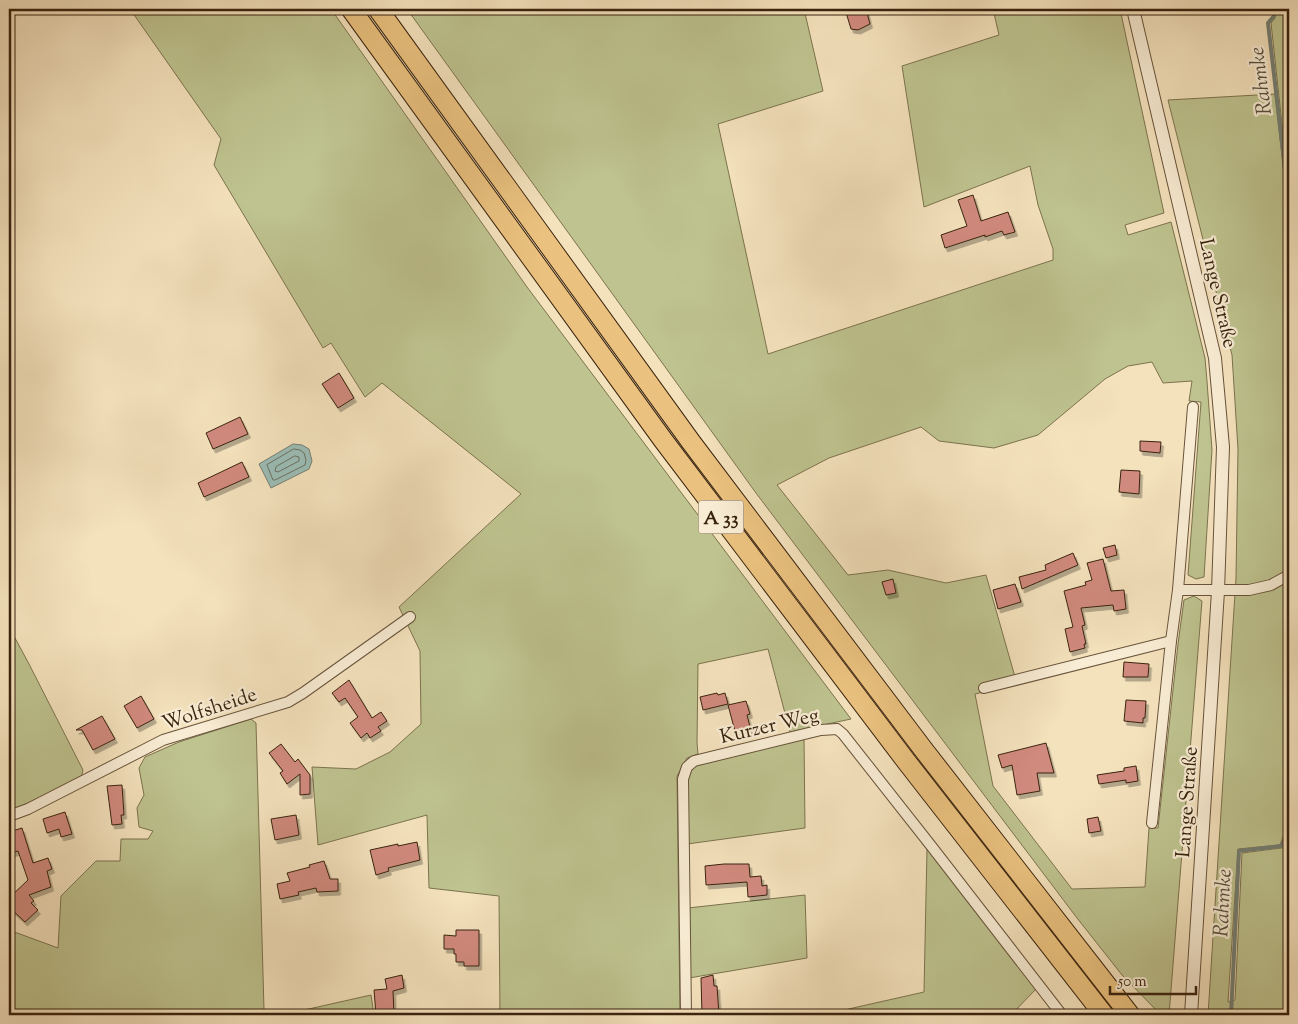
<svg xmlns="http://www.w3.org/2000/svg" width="1298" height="1024" font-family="'Sorts Mill Goudy',serif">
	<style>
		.green { fill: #bec38f; stroke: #7c734e }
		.water { fill: #9cbdb6; stroke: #747f73 }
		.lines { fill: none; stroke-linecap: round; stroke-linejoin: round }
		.shore { stroke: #6a7062; stroke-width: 1 }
		.stream { stroke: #747f73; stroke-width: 4 }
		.building { fill: #d18a7e; stroke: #39230e; filter: url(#shadow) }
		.minor-casing { stroke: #68533a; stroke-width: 12 }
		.tertiary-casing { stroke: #68533a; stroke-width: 14 }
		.motorway-casing { stroke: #39230e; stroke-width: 21 }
		.minor { stroke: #f8ecd4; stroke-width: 10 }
		.tertiary { stroke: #f8ecd4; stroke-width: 12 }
		.motorway { stroke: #eac17e; stroke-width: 19 }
		.labels { text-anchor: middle; stroke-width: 4.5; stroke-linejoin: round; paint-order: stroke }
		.shield { fill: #f8ecd4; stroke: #725f49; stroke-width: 1 }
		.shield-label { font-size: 19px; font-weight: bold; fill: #39230e }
		.street-label { font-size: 20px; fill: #39230e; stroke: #f8ecd4 }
		.water-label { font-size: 21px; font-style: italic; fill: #575140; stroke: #f8ecd4 }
	</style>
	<defs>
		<filter id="shadow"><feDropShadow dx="2.5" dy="4" stdDeviation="0" flood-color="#0004"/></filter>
	</defs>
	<rect width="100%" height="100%" fill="#f4e2bd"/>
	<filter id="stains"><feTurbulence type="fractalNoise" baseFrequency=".004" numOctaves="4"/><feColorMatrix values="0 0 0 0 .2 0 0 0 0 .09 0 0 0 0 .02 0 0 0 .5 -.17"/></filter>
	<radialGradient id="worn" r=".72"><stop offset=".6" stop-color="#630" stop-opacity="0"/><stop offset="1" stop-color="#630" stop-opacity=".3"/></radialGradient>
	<g class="green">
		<path d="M130 9H331L527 287 851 719 790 732 768 649 698 664 697 743 698 754 687 758 677 776 680 1015H500L499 896 429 888 427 815 318 845 312 767 356 769 390 752 421 724 420 651 399 607 521 494 382 383 365 397 331 343 323 348 214 165 221 139Z"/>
		<path d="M407 9H804L823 91 718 124 768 354 1053 260V249L1038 205 1030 166 924 207 902 66 999 35 993 9H1120L1164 213 1125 225 1128 235 1171 222 1205 358 1207 381 1212 450 1204 577 1196 579 1188 575 1201 402 1189 401 1192 381 1163 383 1152 362 1128 366 1105 379 1038 435 994 448 939 441 921 427 829 458 777 485 848 575 888 570 946 583 986 575 1017 684 975 694 993 786 1072 889 1145 887 1149 828H1158L1178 644 1184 600 1194 596 1202 601 1169 1015H1161L1122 975 1077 918 756 493Z"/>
		<path d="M1273 9H1285L1283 10 1284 14 1289 12V189L1271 23 1275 18V13L1272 14Z"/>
		<path d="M1275 94 1289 218V820L1280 845 1238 849 1228 1002 1235 1000 1242 853 1289 847V1015H1208L1236 578 1238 449 1232 355 1168 100Z"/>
		<path d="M9 627 29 664 83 770 81 778 9 812Z"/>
		<path d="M251 719 256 723 264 1010 263 1015H9V930L58 948 61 896 96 861H120L121 839H148L153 831 139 827 137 808 144 795 139 768 145 757 179 742Z"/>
		<path d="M804 738 805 828 687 844V784L690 771 695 766Z"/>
		<path d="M927 849 1036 989 1011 1015H822L924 992Z"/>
		<path d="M805 895 807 958 689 978 688 908Z"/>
		<path d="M371 995 374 1015H282Z"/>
	</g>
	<path class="water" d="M293 444 302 445 309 449 312 461 309 469 271 488 259 464Z"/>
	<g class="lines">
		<g class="shore">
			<path d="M294 449 300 450 304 453 306 460 305 465 275 480H273L267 465Z"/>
			<path d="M295 456 299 457V461L278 472 275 471 276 467Z"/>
		</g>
		<g class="stream">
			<path d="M1285 11 1289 9"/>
			<path d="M1274 16 1268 23 1289 203"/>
			<path d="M1231 1015 1239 851 1281 846 1289 832"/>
		</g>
	</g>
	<g class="building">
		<path d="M845 9H866L870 24 858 30 851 29Z"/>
		<path d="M973 195 981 221 1008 212 1015 232 1004 235 1002 231 985 237V235L945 248 941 235 967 226 958 200Z"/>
		<path d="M339 373 354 398 338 408 322 384Z"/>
		<path d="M240 417 248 434 213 449 206 433Z"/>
		<path d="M1140 441 1161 442 1160 453 1140 451Z"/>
		<path d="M242 462 249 477 204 497 198 483Z"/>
		<path d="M1121 470 1140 471 1139 494 1119 492Z"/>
		<path d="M1115 545 1117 555 1106 558 1103 548Z"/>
		<path d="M1073 553 1078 565 1022 589 1019 577 1046 570 1045 565Z"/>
		<path d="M1103 559 1111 591 1124 590 1126 609 1114 611 1113 605 1081 608 1085 625 1082 626 1086 644H1084L1085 648 1070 652 1065 629 1073 627 1064 591 1086 585 1085 582 1092 580 1087 563Z"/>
		<path d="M893 579 896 593 886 595 882 582Z"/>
		<path d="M1015 584 1021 602 998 609 993 590Z"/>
		<path d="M1124 662 1149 664 1148 677H1123Z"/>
		<path d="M349 680 372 718 381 712 387 721 378 727 381 731 370 738 367 733 361 738 350 723 358 717 345 698 339 702 332 693Z"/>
		<path d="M717 693 718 695 725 693 728 704 703 710 700 697Z"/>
		<path d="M141 696 154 719 137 728 124 706Z"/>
		<path d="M1126 700 1146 701 1145 718H1143V723L1124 721Z"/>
		<path d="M746 701 750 714 747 715 751 731 736 735 728 705Z"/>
		<path d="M102 716 115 739 93 750 82 730H76Z"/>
		<path d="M1046 743 1054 773H1037L1040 791 1017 795 1012 765 1002 768 998 755Z"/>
		<path d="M281 744 295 762 298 759 310 775V794L300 795V774L287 784 280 773 283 771 269 753Z"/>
		<path d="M1136 766 1138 781 1126 783V780L1099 784 1097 775 1124 771V768Z"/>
		<path d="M122 785 124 815H121L122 824 112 825 107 786Z"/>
		<path d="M65 812 72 834 61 837 59 829 47 833 43 819Z"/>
		<path d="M296 815 299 835 275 840 271 819Z"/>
		<path d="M1098 817 1101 831 1089 833 1087 819Z"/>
		<path d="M22 828 33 863 48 858 52 869 47 871 51 887 29 895 34 901 31 903 38 910 25 922 10 908 15 904 9 898 28 880 18 851 11 853 9 847V832Z"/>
		<path d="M417 842 420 860 388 868 389 871 376 875 370 850 398 844V846Z"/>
		<path d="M324 861 330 879H338V891L317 892 316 888 298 892 299 895 280 899 277 884 290 881 287 873 310 867 309 865Z"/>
		<path d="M724 864H749L750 877 761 876 762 886 767 885V895L748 897 747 882 706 885 705 866Z"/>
		<path d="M456 930H479V966H464V962H456V954H454V949H444V935L456 936Z"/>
		<path d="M402 975 404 988 393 991 394 1015H376L374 990 387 989 385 979Z"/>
		<path d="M713 975 714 986H717L719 1015H702L701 978Z"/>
	</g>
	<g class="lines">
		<defs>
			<g id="minor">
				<path d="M1178 590 1193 407"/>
				<path d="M984 688 1171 641"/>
				<path d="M9 816 28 809 163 740 288 702 303 693 410 617"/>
				<path d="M1152 823 1171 641 1178 590H1249L1271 585 1289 575"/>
				<path d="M686 1015 683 779 687 767 694 761 821 730 837 729 843 734 932 847 1062 1015"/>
			</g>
			<path id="tertiary" d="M1133 9 1215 358 1223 447 1218 591 1191 1015"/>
			<g id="motorway">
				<path d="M351 9 663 440 906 761 1104 1015"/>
				<path d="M378 9 691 442 923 749 1130 1015"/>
			</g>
		</defs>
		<use href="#minor" class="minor-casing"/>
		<use href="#tertiary" class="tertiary-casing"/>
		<use href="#motorway" class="motorway-casing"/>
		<use href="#minor" class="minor"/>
		<use href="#tertiary" class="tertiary"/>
		<use href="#motorway" class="motorway"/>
	</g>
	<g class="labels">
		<rect class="shield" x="698.5" y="500.5" width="45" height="33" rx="4"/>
		<g class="shield-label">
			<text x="721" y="524">A 33</text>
		</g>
		<g class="street-label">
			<text transform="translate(1219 293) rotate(77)" y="7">Lange Straße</text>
			<text transform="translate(209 708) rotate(-18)" y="7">Wolfsheide</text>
			<text transform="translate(769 725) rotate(-13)" y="7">Kurzer Weg</text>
			<text transform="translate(1186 802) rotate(-86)" y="7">Lange Straße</text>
		</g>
		<g class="water-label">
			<text transform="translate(1260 81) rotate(-97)" y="7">Rahmke</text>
			<text transform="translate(1222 903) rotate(-87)" y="7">Rahmke</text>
		</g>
	</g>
	<rect width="1298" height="1024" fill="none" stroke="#f4e2bd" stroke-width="30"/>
	<rect x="10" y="10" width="1278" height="1004" fill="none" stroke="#39230e" stroke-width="2.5"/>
	<rect x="15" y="15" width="1268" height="994" fill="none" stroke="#39230e"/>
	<path d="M1110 986v8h86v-8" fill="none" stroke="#39230e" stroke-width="2.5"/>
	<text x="1118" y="986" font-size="15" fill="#39230e" stroke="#f8ecd4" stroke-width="4" paint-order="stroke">50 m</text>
	<rect width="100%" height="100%" filter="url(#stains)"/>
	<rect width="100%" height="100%" fill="url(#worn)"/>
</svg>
